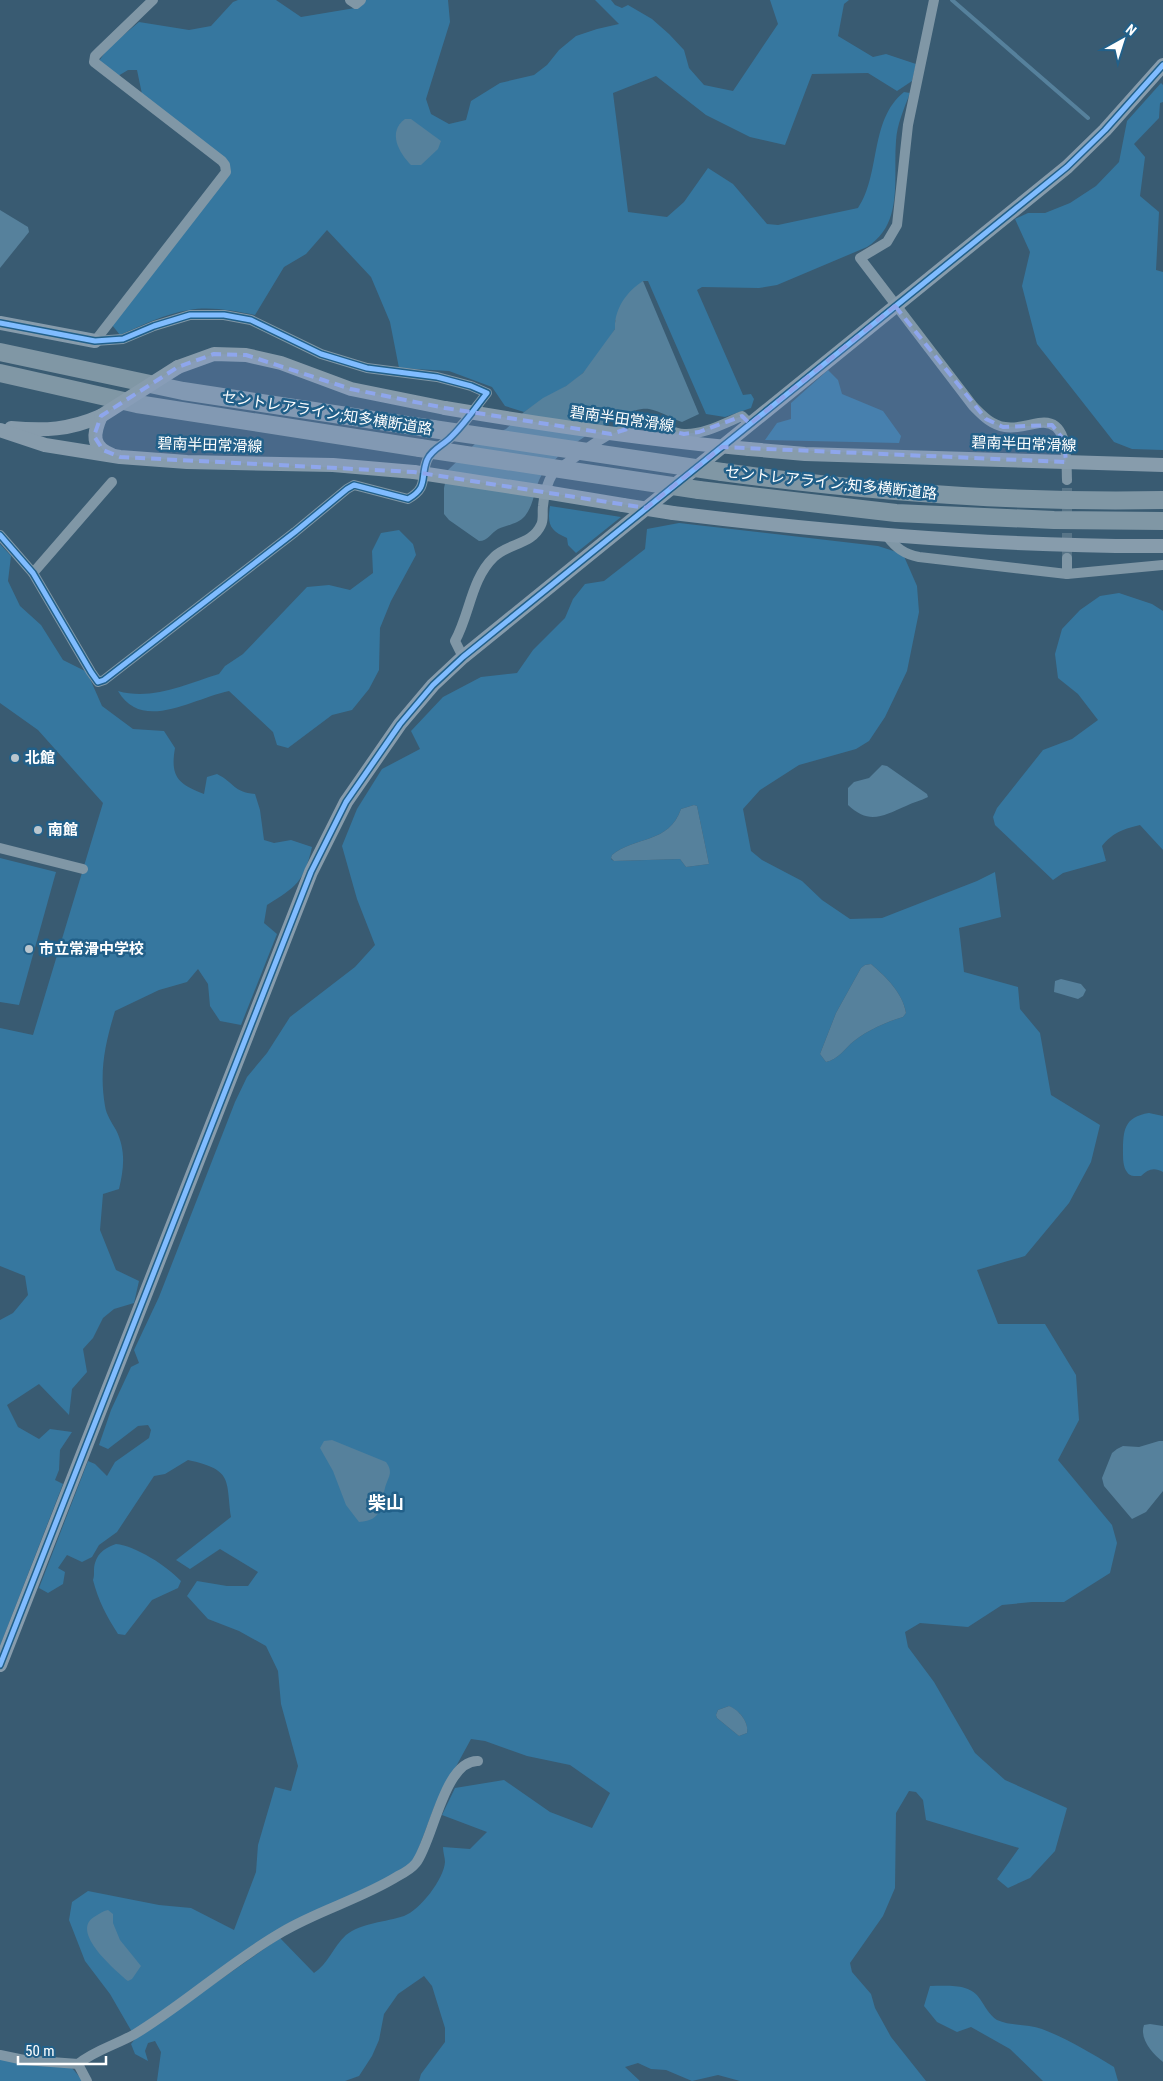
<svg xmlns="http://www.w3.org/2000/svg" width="1163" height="2081" font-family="'Roboto Condensed','Noto Sans JP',sans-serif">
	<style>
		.green { fill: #36779f; fill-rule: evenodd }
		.water { fill: #56819c }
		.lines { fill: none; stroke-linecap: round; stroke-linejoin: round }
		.stream { stroke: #56819c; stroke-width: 4 }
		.street-tunnel { stroke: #577487; stroke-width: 10; stroke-dasharray: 10 5; stroke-linecap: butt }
		.street { stroke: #8097a6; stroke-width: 10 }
		.secondary { stroke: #879cac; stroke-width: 14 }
		.highway { stroke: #8097a5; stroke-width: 18 }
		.secondary-bridge { stroke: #879cac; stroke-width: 14 }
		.highway-bridge { stroke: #8097a5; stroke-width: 18 }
		.cycleway-casing { stroke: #226089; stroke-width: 8 }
		.cycleway { stroke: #80bcff; stroke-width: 5 }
		.marked { fill: #8ea6ec; fill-opacity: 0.2; stroke: #8ea6ec; stroke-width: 4; stroke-dasharray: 10 6; stroke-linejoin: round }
		.poi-dot { fill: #bac6ce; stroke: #226089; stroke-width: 2 }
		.labels { text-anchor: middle; stroke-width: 5; stroke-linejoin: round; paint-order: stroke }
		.street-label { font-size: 15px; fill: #fff; stroke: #226089 }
		.poi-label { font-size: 15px; font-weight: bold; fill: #fff; stroke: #226089; text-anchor: start }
		.quarter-label { font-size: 18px; font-weight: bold; fill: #fff; stroke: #226089 }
	</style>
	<rect width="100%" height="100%" fill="#395b72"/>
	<g class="green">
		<path d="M238 0H276L301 17 355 8 365 0H448L450 22 426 99 431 114 449 124 466 120 471 101 500 83 534 75 547 65 559 50 576 36 597 29 619 24 595 0H611L615 5 622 8 628 5 652 19 669 34 684 50 689 68 704 85 733 91 778 24 770 0H849L844 4 838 36 873 57 886 54 916 64 912 81 897 91 868 73 812 74 785 145 750 137 706 115 656 76 613 93 628 212 667 217 684 202 708 168 733 184 767 224 778 225 858 208C881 174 869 120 904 92L910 93C904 109 897 124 896 141 893 178 904 224 867 247L777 285 759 288 702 287 697 290 743 395 751 394 754 399 751 408 725 417 706 414 648 281H643L615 321V329C606 343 595 361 583 373 568 388 542 399 524 412L505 406 492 387 449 371 399 368 390 322 371 277 327 230 306 254 284 267 255 315C234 311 211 306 189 310 165 314 142 325 120 335L112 325 229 167 142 94 137 70H128L118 76 99 61 108 48 139 22 189 30 211 26 233 2Z"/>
		<path d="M1161 83 1163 85V102L1160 103 1159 118 1134 144 1145 157 1140 196 1159 212 1156 270 1163 272V450L1132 449 1114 442 1037 344 1022 286 1030 252 1015 219 1028 213H1045L1070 203 1096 186 1119 162 1127 121Z"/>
		<path d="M828 370 838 380 842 394 883 411 901 436 899 443 765 440 777 423 791 419V403Z"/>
		<path d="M550 506 621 517 576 553 568 545 567 538C550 531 547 524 550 506Z"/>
		<path d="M679 523 878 546 903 554 917 586 919 612 907 671 885 717 869 741 856 749 799 765 760 790 743 809 751 851 762 860 802 881 822 900 850 919 882 918 977 881 995 872 1001 917 959 928 964 972 1018 987 1020 1009 1040 1033 1051 1095 1100 1125 1091 1162 1069 1203 1025 1256 977 1270 998 1324H1045L1076 1375 1079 1420 1058 1460 1112 1525 1117 1543 1110 1573 1064 1602H1032L1002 1605 968 1627 920 1623 905 1632 908 1647 934 1682 975 1753 1005 1780 1067 1808 1055 1851 1030 1878 1008 1888 997 1879 1019 1848 926 1820 923 1800 916 1792 909 1791 896 1813 895 1888 883 1916 850 1963 852 1972 871 1994 875 2008 891 2037 926 2081H740L718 2075 692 2081 666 2070 651 2069 638 2063 625 2067 640 2081H419L421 2074 445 2042V2028L432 1986 424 1976 398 1994 384 2014 379 2040 372 2056 359 2076 345 2081H157L161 2052 155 2041 148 2043 145 2051 148 2061 135 2054 131 2044 135 2039 280 1938 314 1973C328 1964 333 1947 346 1935 361 1923 386 1922 404 1916 420 1910 444 1879 445 1862 445 1858 443 1852 443 1847L470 1849 487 1832 442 1815 455 1788 504 1780 550 1812 592 1828 610 1793 570 1765 527 1756 485 1741 471 1739 435 1805 413 1863 398 1873 280 1928 132 2032 110 1994 85 1961 69 1920 72 1902 88 1891 159 1905 191 1908 234 1930 256 1872 258 1845 275 1787 291 1791 298 1766 281 1704 278 1671 266 1646 239 1631 208 1619 187 1596 197 1581 227 1586H248L258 1572 220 1549 190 1569 176 1560 231 1517C226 1479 233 1470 188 1460L165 1474 154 1476 117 1532 99 1545 92 1557 82 1562 67 1555 58 1568 65 1572 63 1584 48 1593 39 1588 88 1461 95 1464 107 1476 115 1462 149 1438 151 1430 148 1425 138 1426 108 1449 99 1445 111 1410 131 1367 139 1363 134 1350 159 1297 235 1102 247 1077 267 1053 290 1017 355 967 375 945 357 899 342 846 357 809 382 769 420 749 411 731 443 697 481 677 517 673 533 650 565 618 573 599 585 584 604 581 645 549 647 529ZM694 805 697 806 709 864 686 867 680 859 614 861 611 859 612 855C635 836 669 844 681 809ZM871 964C886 977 903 993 906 1013L903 1017C886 1022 868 1030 854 1041 845 1048 838 1060 826 1062L820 1054 836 1013 861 968 865 965ZM729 1706C739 1710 749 1722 747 1733L739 1736 717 1718 716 1715 718 1710Z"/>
		<path d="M399 530 413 544 416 555 391 601 380 628 379 670 369 689 352 710 332 715 288 748 277 745 273 732 229 691C194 698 142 733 118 691 152 701 186 684 219 674L225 666 243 654 307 587 329 585 350 590 373 573 372 551 381 533Z"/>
		<path d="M0 544 11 556 8 581 20 606 41 625 63 660 87 672 102 706 133 729 164 731 175 748C170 777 178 784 204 794L207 777 217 774C235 783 233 792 255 794L260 810 264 840 274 843 291 840 312 847C304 882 296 887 267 905L264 923 277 934 241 1025 220 1021 210 1006 208 984 198 969 187 982 159 990 115 1011C105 1044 99 1071 105 1106 106 1114 112 1123 116 1130 126 1150 124 1168 119 1189L103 1194 100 1230 116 1270 139 1281 134 1303 114 1309 103 1318 93 1338 83 1349 87 1372 72 1389 69 1415 39 1384 7 1405 18 1427 39 1439 50 1429 72 1432 60 1450 59 1470 55 1480 63 1484 0 1646V1320L13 1313 28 1295 25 1276 0 1266V1028L33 1035 103 803 38 730 0 703Z"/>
		<path d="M1119 593 1152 604 1163 611V850L1140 825C1124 829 1113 832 1102 846L1106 861 1063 873 1053 880 995 825 993 817 997 808 1043 750 1072 739 1098 720 1078 694 1058 678 1055 654 1062 629 1080 610 1100 596Z"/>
		<path d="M0 858 56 872 19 1005 0 1002Z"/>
		<path d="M1149 1113 1163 1116V1172C1154 1167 1148 1169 1141 1176 1136 1176 1130 1177 1127 1172 1123 1167 1123 1158 1123 1153 1123 1130 1124 1117 1149 1113Z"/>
		<path d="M116 1544C136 1546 167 1566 181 1581L178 1588 152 1600 125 1635 118 1634C107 1617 98 1600 93 1580 95 1574 93 1569 95 1563 98 1552 107 1547 116 1544Z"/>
		<path d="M930 1986C947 1986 970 1983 980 1999 985 2006 989 2015 997 2020 1010 2026 1028 2024 1042 2029 1068 2039 1091 2053 1114 2067L1118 2081H1043L1010 2049 971 2027 957 2032 937 2022 924 2006Z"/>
		<path d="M0 2058 72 2068 83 2081H0Z"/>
	</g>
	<g class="water">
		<path d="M405 119H411L441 141 438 149 421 165H411C399 153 387 132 405 119Z"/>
		<path d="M0 210 28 227 29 232 0 268Z"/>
		<path d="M643 281 699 414 682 422C671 418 660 411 649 409 625 405 560 451 545 470 534 483 536 502 525 516 518 524 507 525 498 529 491 533 488 541 479 541L449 520 444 514V488L448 470 477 442 506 429 524 412 543 398 566 386 583 373 615 329C614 309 627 291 643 281Z"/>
		<path d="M882 765 887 766 927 794 928 797C921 801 913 802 906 806 883 816 869 825 848 805V788L854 782 869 778Z"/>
		<path d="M694 805 697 806 709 864 686 867 680 859 614 861 611 858 612 855C635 836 669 844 681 809Z"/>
		<path d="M871 964C886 977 903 993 906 1013L903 1017C886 1022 868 1030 854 1041 845 1048 838 1060 826 1062L820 1054 836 1013 861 968 865 965Z"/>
		<path d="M1061 979 1081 984 1086 990 1083 996 1078 999 1054 992 1055 981Z"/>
		<path d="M332 1440 386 1462C394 1473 388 1477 385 1488 380 1506 384 1520 359 1522L346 1505 333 1471 320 1448 324 1441Z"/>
		<path d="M1159 1441H1163V1491L1146 1512 1132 1519 1104 1486 1102 1478 1112 1453 1117 1449 1123 1446 1139 1447Z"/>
		<path d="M729 1706C739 1710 749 1722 747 1733L739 1736 717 1718 716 1715 718 1710Z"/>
		<path d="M108 1910 113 1914V1923L120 1940 141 1966 132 1979 128 1981C115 1970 70 1932 94 1917 99 1914 103 1911 108 1910Z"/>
		<path d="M1150 2024 1163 2026V2062C1153 2054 1139 2039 1144 2025Z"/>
	</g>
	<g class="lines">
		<path class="stream" d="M952 0 1088 118"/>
		<path class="street-tunnel" d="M1067 558V480"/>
		<g class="street">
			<path d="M350 0 356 4 361 0"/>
			<path d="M934 0 908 125 897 225 887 242 860 258 973 406C982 415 991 425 1005 427 1017 429 1027 425 1039 423 1070 418 1066 461 1067 480"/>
			<path d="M95 341 226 172 225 165 222 161 94 62 95 56 100 51 153 0"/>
			<path d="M0 535 33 573 91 672 98 682 104 680 295 532 347 489 354 485 408 499C429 487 420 478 427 460 431 450 443 445 450 438 464 425 475 408 487 393L471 386 437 377 367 368 321 354 251 320 224 315H190L154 326 123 339 95 341"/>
			<path d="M887 536C896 548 904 554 919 557L1067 574 1163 565"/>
			<path d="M1067 558V574"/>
			<path d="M33 573 112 482"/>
			<path d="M463 657 455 641C470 614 471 579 494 557 508 543 532 545 541 525 544 520 542 512 543 506 544 495 547 483 553 473 580 455 610 426 643 424 658 422 669 433 684 434 703 435 725 423 742 416L750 424"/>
			<path d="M0 848 83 869"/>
			<path d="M0 2055 24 2060 78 2064C95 2050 116 2045 135 2034 186 2003 230 1962 282 1932 319 1910 361 1899 398 1876 404 1873 412 1868 416 1863 433 1841 444 1760 478 1761"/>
			<path d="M78 2064 87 2081"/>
		</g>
		<g class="secondary">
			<path d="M0 323 95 341"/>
			<path d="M178 367 214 354 246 355 281 363 351 389 445 408"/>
			<path d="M101 416C93 434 91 447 112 455"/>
			<path d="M11 428C45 431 69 430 101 416"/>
			<path d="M0 430 45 445 120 457 187 462 333 465 414 472"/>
			<path d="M749 449 805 454 1163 465"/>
			<path d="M551 493 623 505"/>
			<path d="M673 513C836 533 999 547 1163 546"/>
			<path d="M0 1665 311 872 346 802 400 724 433 685 463 657 1067 167 1105 130 1163 65"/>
		</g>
		<g class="highway">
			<path d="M0 352 183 391 433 429"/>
			<path d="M0 373 137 404 420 448"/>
			<path d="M722 472C869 492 1015 503 1163 500"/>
			<path d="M699 490 896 513 1054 520 1163 521"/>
		</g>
		<g class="secondary-bridge">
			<path d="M445 408C546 425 647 440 749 449"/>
			<path d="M101 416 178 367"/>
			<path d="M414 472 551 493"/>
			<path d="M623 505 673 513"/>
		</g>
		<g class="highway-bridge">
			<path d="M433 429 722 472"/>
			<path d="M420 448 699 490"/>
		</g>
		<defs>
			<g id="cycleway">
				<path d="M0 323 95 341 123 339 154 326 190 315H224L251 320 321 354 367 368 437 377 471 386 487 393C475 408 464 425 450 438 443 445 431 450 427 460 420 478 429 487 408 499L354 485 347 489 295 532 104 680 98 682 91 672 33 573 0 535"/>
				<path d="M0 1665 311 872 346 802 400 724 433 685 463 657 1067 167 1105 130 1163 65"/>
			</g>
		</defs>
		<use href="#cycleway" class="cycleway-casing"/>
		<use href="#cycleway" class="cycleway"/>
	</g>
	<path class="marked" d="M895 306 986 419 1003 427 1052 425 1064 440 1066 462 722 447 646 508 414 472 120 457 103 450 94 436 101 416 178 367 214 354 246 355 351 389 445 408 611 434 643 424 684 434 699 432 742 416 750 424Z"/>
	<g class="poi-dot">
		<circle cx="15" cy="758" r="5"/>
		<circle cx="38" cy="830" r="5"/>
		<circle cx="29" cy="949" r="5"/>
	</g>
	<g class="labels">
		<g class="street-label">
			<text transform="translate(327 413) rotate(9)" y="5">セントレアライン;知多横断道路</text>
			<text transform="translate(622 419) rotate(8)" y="5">碧南半田常滑線</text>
			<text transform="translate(1024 444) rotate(2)" y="5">碧南半田常滑線</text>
			<text transform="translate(210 445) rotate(2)" y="5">碧南半田常滑線</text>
			<text transform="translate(831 483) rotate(6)" y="5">セントレアライン;知多横断道路</text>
		</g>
		<g class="poi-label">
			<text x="25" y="763">北館</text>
			<text x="48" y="835">南館</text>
			<text x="39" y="954">市立常滑中学校</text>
		</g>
		<g class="quarter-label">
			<text x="386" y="1509">柴山</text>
		</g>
	</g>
	<g transform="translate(1123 40) rotate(39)" stroke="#226089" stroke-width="4" paint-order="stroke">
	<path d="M0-4L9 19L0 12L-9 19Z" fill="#ffffff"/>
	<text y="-8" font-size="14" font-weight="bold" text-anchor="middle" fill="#ffffff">N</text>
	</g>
	<path d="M18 2056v8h88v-8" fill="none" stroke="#ffffff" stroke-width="2.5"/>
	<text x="25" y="2056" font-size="15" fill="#ffffff" stroke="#226089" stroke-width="4" paint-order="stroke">50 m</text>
</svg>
